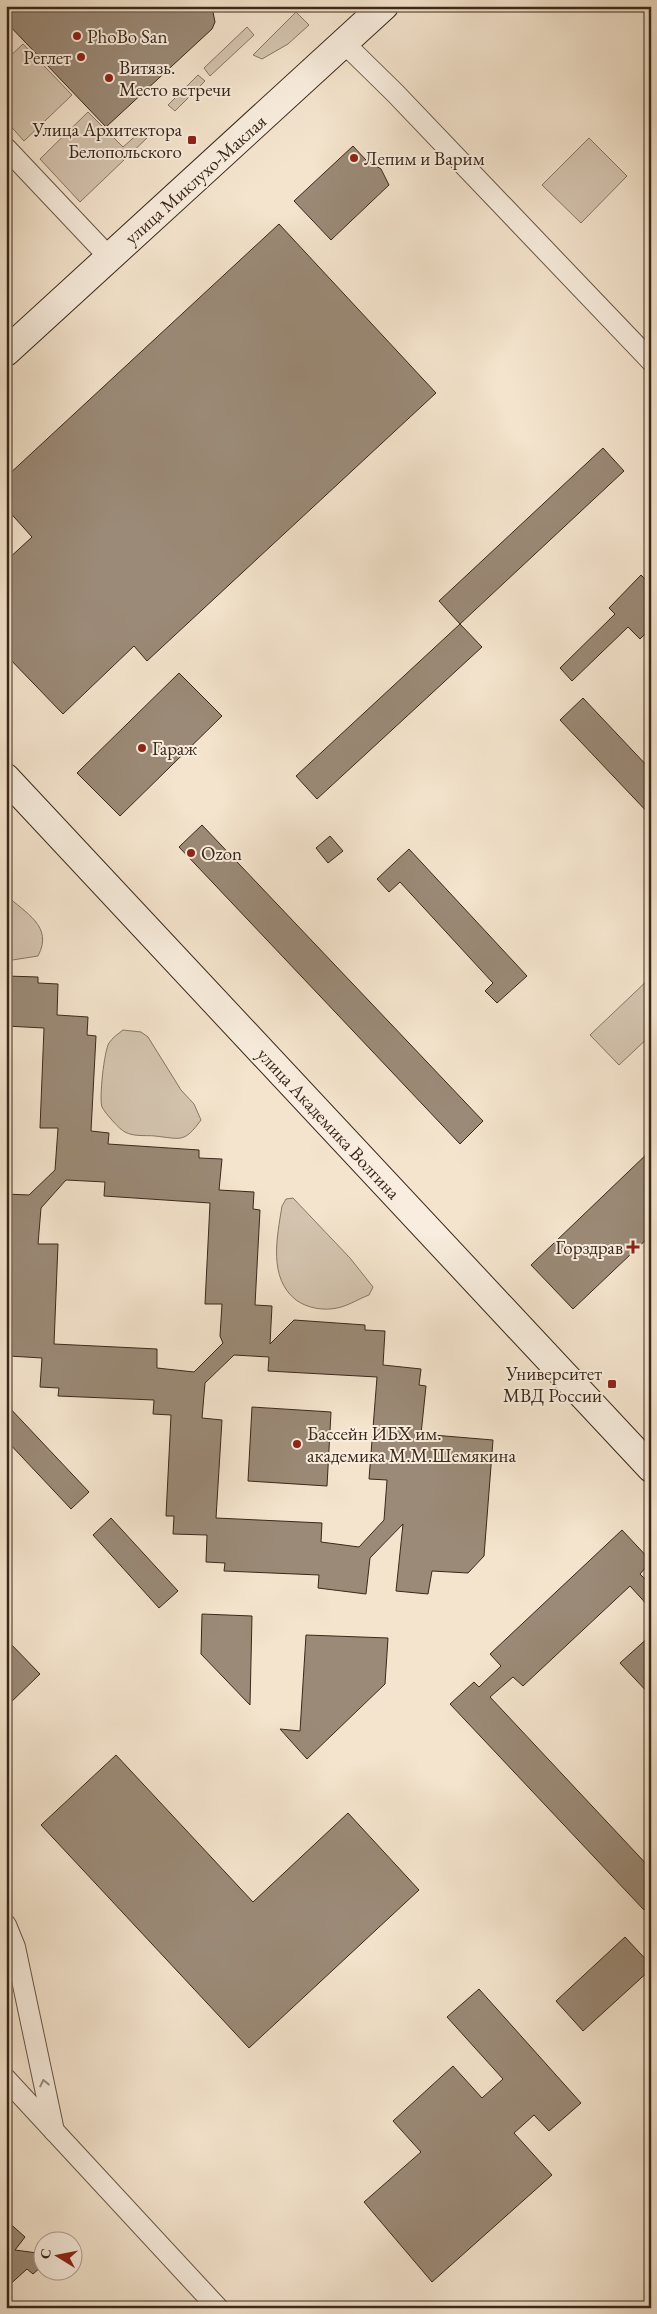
<svg xmlns="http://www.w3.org/2000/svg" width="657" height="2314" font-family="'EB Garamond',serif">
	<style>
		.green { fill: #d4c4af; stroke: #877664 }
		.building { fill: #9b8a77; stroke: #3a281a; fill-rule: evenodd }
		.lines { fill: none; stroke-linecap: round; stroke-linejoin: round }
		.street-casing { stroke: #685747; stroke-width: 22 }
		.secondary-casing { stroke: #3a281a; stroke-width: 30 }
		.street { stroke: #f8edde; stroke-width: 20 }
		.secondary { stroke: #f8edde; stroke-width: 28 }
		.oneway { stroke: #998a7c }
		.poi-dot { fill: #8f2418; stroke: #f8edde; stroke-width: 2 }
		.labels { text-anchor: middle; stroke-width: 4; stroke-linejoin: round; paint-order: stroke }
		.poi-label { font-size: 19px; fill: #3a281a; stroke: #f8edde; text-anchor: start }
		.street-label { font-size: 19px; fill: #3a281a; stroke: #f8edde }
	</style>
	<rect width="100%" height="100%" fill="#f4e4cd"/>
	<filter id="stains"><feTurbulence type="fractalNoise" baseFrequency=".004" numOctaves="4"/><feColorMatrix values="0 0 0 0 .2 0 0 0 0 .09 0 0 0 0 .02 0 0 0 .5 -.17"/></filter>
	<radialGradient id="worn" r=".72"><stop offset=".6" stop-color="#630" stop-opacity="0"/><stop offset="1" stop-color="#630" stop-opacity=".3"/></radialGradient>
	<g class="green">
		<path d="M296 12 309 25 288 44 262 59 253 55Z"/>
		<path d="M247 27 254 35 210 76 204 68Z"/>
		<path d="M23 44 72 95 24 141 6 121V60Z"/>
		<path d="M198 75 205 81 175 111 168 105Z"/>
		<path d="M88 112 123 147 141 131 148 137 80 202 40 159Z"/>
		<path d="M589 138 627 176 581 223 542 185Z"/>
		<path d="M6 895C25 913 54 926 38 956L6 961Z"/>
		<path d="M651 977V1035L619 1065 590 1035Z"/>
		<path d="M123 1030 141 1032 148 1037 181 1090 194 1104 201 1120C184 1143 182 1139 155 1136 146 1135 134 1137 125 1132 120 1130 105 1113 102 1107 99 1099 104 1051 109 1043 112 1038 118 1034 123 1030Z"/>
		<path d="M293 1198 350 1258 373 1287 369 1295C358 1299 348 1306 337 1308 323 1311 307 1308 296 1300 268 1278 277 1237 282 1206L286 1199Z"/>
	</g>
	<g class="building">
		<path d="M6 6H208L213 12 215 22 212 29 106 127 6 22Z"/>
		<path d="M353 146 366 160 381 169 389 185 331 240 294 201Z"/>
		<path d="M279 224 436 393 147 661 134 646 63 714 6 655V561L32 537 6 508V477Z"/>
		<path d="M603 448 624 471 460 624 439 601Z"/>
		<path d="M641 575 651 585V628L640 639 628 627 572 681 560 668 615 614 609 608Z"/>
		<path d="M460 624 482 647 317 799 296 776Z"/>
		<path d="M179 673 222 716 120 816 77 773Z"/>
		<path d="M583 698 651 770V816L560 720Z"/>
		<path d="M202 825 483 1121 460 1144 179 847Z"/>
		<path d="M330 836 343 851 328 863 316 848Z"/>
		<path d="M409 849 527 976 497 1003 485 991 493 983 400 882 389 892 377 879Z"/>
		<path d="M6 976 38 977V983L58 984 57 1015 88 1017 87 1035 96 1036 91 1131 109 1133 108 1144 199 1150V1158L222 1159 219 1190 254 1192 253 1209 260 1210 255 1305 272 1306 270 1344 294 1320 365 1325V1330L385 1331 383 1365 421 1369 419 1385 426 1386 421 1434 493 1440 484 1556 468 1573 432 1571 428 1594 396 1591 403 1524 370 1558 366 1594 318 1588 319 1575 224 1571 225 1563 206 1562 207 1535 173 1534 174 1516H166L171 1415 153 1414 154 1400 58 1396 59 1388 40 1387 42 1358 9 1356 10 1338 6 1337V1194L29 1195 55 1170 58 1128H40L44 1028 6 1026ZM66 1180 105 1182 104 1196 210 1203 205 1304H222L220 1336 223 1343 194 1372 157 1368V1349L54 1344 58 1244H38L41 1208ZM234 1355 269 1357 268 1371 377 1377 369 1479 387 1480 384 1520 359 1547 321 1542 322 1523 216 1518 222 1420 202 1418 205 1383Z"/>
		<path d="M651 1150V1235L573 1309 531 1265Z"/>
		<path d="M6 1404 89 1492 71 1509 6 1440Z"/>
		<path d="M252 1407 331 1412 327 1486 248 1481Z"/>
		<path d="M111 1518 178 1591 159 1608 93 1535Z"/>
		<path d="M622 1530 651 1561 640 1574 651 1585V1609L630 1586 523 1686 513 1677 490 1697 651 1869V1903L644 1910 450 1704 474 1682 479 1687 501 1666 490 1654Z"/>
		<path d="M202 1614 252 1616 250 1705 201 1654Z"/>
		<path d="M306 1635 388 1638 385 1684 307 1759 280 1729 300 1731Z"/>
		<path d="M651 1635V1696L620 1663Z"/>
		<path d="M6 1639 40 1674 6 1707Z"/>
		<path d="M116 1755 253 1902 348 1813 419 1890 249 2048 41 1825Z"/>
		<path d="M625 1937 651 1965V1969L583 2031 556 2001Z"/>
		<path d="M479 1989 581 2103 549 2131 534 2115 514 2133 552 2175 432 2282 364 2202 421 2152 393 2121 453 2066 482 2098 503 2079 447 2017Z"/>
		<path d="M6 2220 25 2237 15 2250 37 2253 42 2258V2266L33 2274 27 2269 6 2288Z"/>
	</g>
	<g class="lines">
		<defs>
			<g id="street">
				<path d="M344 43 395 93 651 361"/>
				<path d="M6 148 109 257"/>
				<path d="M6 1925 15 1947 54 2131"/>
				<path d="M6 2079 218 2308"/>
			</g>
			<g id="secondary">
				<path d="M6 352 384 6"/>
				<path d="M6 778 651 1468"/>
			</g>
		</defs>
		<use href="#street" class="street-casing"/>
		<use href="#secondary" class="secondary-casing"/>
		<use href="#street" class="street"/>
		<use href="#secondary" class="secondary"/>
	</g>
	<defs><path id="oneway-chevron" d="M-2-3.5L2.5 0L-2 3.5" fill="none" stroke-width="1.6" stroke-linecap="round" stroke-linejoin="round" transform="scale(1.25)"/></defs>
	<use class="oneway" href="#oneway-chevron" transform="translate(44 2083) rotate(-102)"/>
	<g class="poi-dot">
		<circle cx="77" cy="36" r="5"/>
		<circle cx="81" cy="57" r="5"/>
		<circle cx="109" cy="78" r="5"/>
		<rect x="187" y="135" width="10" height="10" rx="2.5"/>
		<circle cx="354" cy="158" r="5"/>
		<circle cx="142" cy="748" r="5"/>
		<circle cx="191" cy="853" r="5"/>
		<path d="M630.5 1239.5h5v5h5v5h-5v5h-5v-5h-5v-5h5z"/>
		<rect x="607" y="1379" width="10" height="10" rx="2.5"/>
		<circle cx="297" cy="1444" r="5"/>
	</g>
	<g class="labels">
		<g class="poi-label">
			<text x="87" y="43">PhoBo San</text>
			<text x="71" y="64" text-anchor="end">Реглет</text>
			<text x="119" y="74">Витязь.<tspan x="119" dy="22">Место встречи</tspan></text>
			<text x="182" y="136" text-anchor="end">Улица Архитектора<tspan x="182" dy="22">Белопольского</tspan></text>
			<text x="364" y="165">Лепим и Варим</text>
			<text x="152" y="755">Гараж</text>
			<text x="201" y="860">Ozon</text>
			<text x="623" y="1254" text-anchor="end">Горздрав</text>
			<text x="602" y="1380" text-anchor="end">Университет<tspan x="602" dy="22">МВД России</tspan></text>
			<text x="307" y="1440">Бассейн ИБХ им.<tspan x="307" dy="22">академика М.М.Шемякина</tspan></text>
		</g>
		<g class="street-label">
			<text transform="translate(195 179) rotate(-42)" y="7">улица Миклухо-Маклая</text>
			<text transform="translate(329 1123) rotate(47)" y="7">улица Академика Волгина</text>
		</g>
	</g>
	<rect width="657" height="2314" fill="none" stroke="#f4e4cd" stroke-width="25"/>
	<rect x="8" y="8" width="642" height="2299" fill="none" stroke="#3a281a" stroke-width="2.5"/>
	<rect x="12" y="12" width="632" height="2289" fill="none" stroke="#3a281a"/>
	<g transform="translate(58 2256) rotate(280)"><circle r="24" fill="#f8edde" stroke="#ac9e90"/>
	<path d="M0-4L9 19L0 12L-9 19Z" fill="#8f2418"/>
	<text y="-8" font-size="14" font-weight="bold" text-anchor="middle" fill="#3a281a">С</text>
	</g>
	<rect width="100%" height="100%" filter="url(#stains)"/>
	<rect width="100%" height="100%" fill="url(#worn)"/>
</svg>
